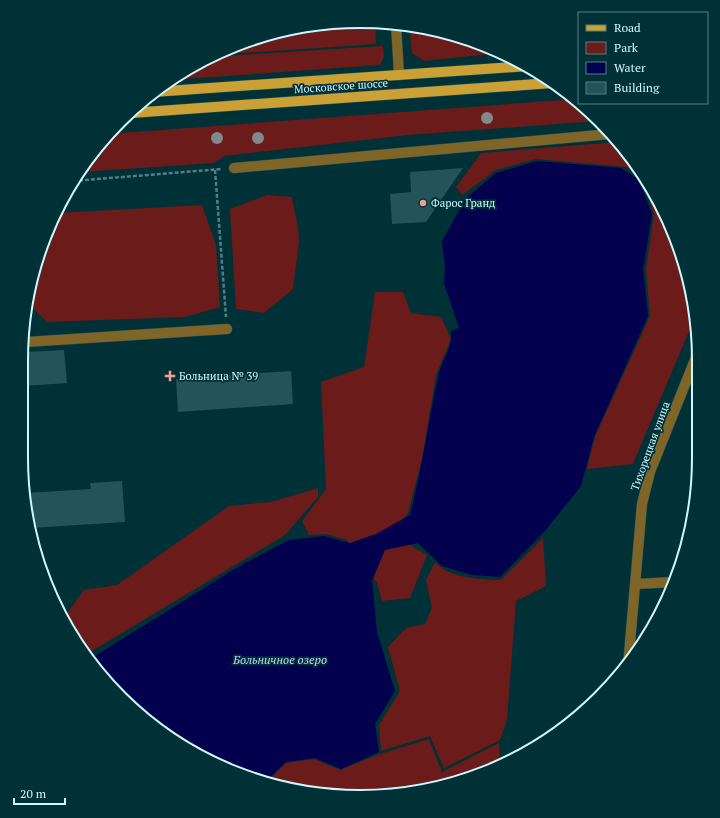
<svg xmlns="http://www.w3.org/2000/svg" width="720" height="818" font-family="'PT Serif',serif">
	<style>
		.green { fill: #6b1b19 }
		.water { fill: #03004d }
		.building { fill: #24545a }
		.lines { fill: none; stroke-linecap: round; stroke-linejoin: round }
		.minor-casing { stroke: #1d4d53; stroke-width: 11 }
		.major-casing { stroke: #1d4d53; stroke-width: 11 }
		.path { stroke: #517f85; stroke-width: 2.5; stroke-dasharray: 4 2; stroke-linecap: butt }
		.minor { stroke: #7f6527; stroke-width: 10 }
		.major { stroke: #cba135; stroke-width: 10 }
		.tree { fill: #83898a }
		.poi-dot { fill: #f59c93; stroke: #003137; stroke-width: 1.5 }
		.labels { text-anchor: middle; stroke-width: 3.5; stroke-linejoin: round; paint-order: stroke }
		.street-label { font-size: 11px; fill: #cff8fe; stroke: #003137 }
		.poi-label { font-size: 11px; fill: #cff8fe; stroke: #003137; text-anchor: start }
		.water-label { font-size: 12px; font-style: italic; fill: #c0d3ff; stroke: #003137 }
		.rim { fill: none; stroke: #cff8fe; stroke-width: 2 }
	</style>
	<rect width="100%" height="100%" fill="#003137"/>
	<g class="green">
		<path d="M338 22 375 23 376 44 213 55 272 33Z"/>
		<path d="M409 25 469 39 500 53 424 61 412 53Z"/>
		<path d="M383 46 384 57 380 65 171 80 208 57Z"/>
		<path d="M576 99 598 121 408 135 224 156 214 163 80 172 107 134Z"/>
		<path d="M618 142 629 153 664 210 687 272 695 317 633 464 587 469 595 437 650 316 646 269 654 214 643 181 627 167 536 159 496 170 462 195 456 187 481 153Z"/>
		<path d="M267 195 292 197 298 228 299 242 293 289 264 313 236 309 230 209Z"/>
		<path d="M202 205 216 245 220 307 185 317 47 322 27 303V294L58 213Z"/>
		<path d="M375 292H403L411 313 441 317 451 339 436 375 422 459 408 513 393 535 427 555 410 598 382 601 377 583 347 540 326 534 309 535 302 521 326 489 321 382 364 367Z"/>
		<path d="M318 488V497L285 535 87 654 63 619 84 590 117 585 229 506 271 502Z"/>
		<path d="M543 538 546 586 516 601 507 719 500 740 444 768 430 736 381 751 379 725 400 691 388 647 406 628 425 624 432 608 426 580 435 562C450 579 480 579 501 580Z"/>
		<path d="M429 739 442 772 499 743 500 766 448 785 382 796 294 791 267 782 286 763 314 759 340 770 377 755Z"/>
	</g>
	<path class="water" d="M537 161 621 168 639 180 652 214 643 269 648 316 594 437 581 486 544 532 500 577 472 575 442 566 418 543 385 550 372 581 377 632 395 691 375 724 379 752 341 769 315 758 286 762 265 782 230 771 154 727 105 681 90 659 241 565 289 540 324 536 350 543 376 534 410 515C422 469 428 423 438 377 441 360 453 349 451 331L459 328 444 283 445 268 442 241 466 198 496 173Z"/>
	<g class="building">
		<path d="M463 168 426 222 392 224 390 194 411 192 410 172Z"/>
		<path d="M64 350 67 383 24 386 25 352Z"/>
		<path d="M291 371 293 404 178 412 176 379Z"/>
		<path d="M122 481 125 522 30 528 26 493 91 489 90 483Z"/>
	</g>
	<g class="lines">
		<defs>
			<g id="minor">
				<path d="M396 24 399 75"/>
				<path d="M234 168 610 134"/>
				<path d="M26 342 227 329"/>
				<path d="M636 584 674 582"/>
				<path d="M628 666 642 504 650 472 698 352"/>
			</g>
			<g id="major">
				<path d="M153 92 528 66"/>
				<path d="M131 113 552 83"/>
			</g>
		</defs>
		<use href="#minor" class="minor-casing"/>
		<use href="#major" class="major-casing"/>
		<g class="path">
			<path d="M215 170 226 317"/>
			<path d="M73 181 222 169"/>
		</g>
		<use href="#minor" class="minor"/>
		<use href="#major" class="major"/>
	</g>
	<g class="tree">
		<circle cx="487" cy="118" r="6"/>
		<circle cx="217" cy="138" r="6"/>
		<circle cx="258" cy="138" r="6"/>
	</g>
	<g class="poi-dot">
		<circle cx="423" cy="203" r="4"/>
		<path d="M168 370h4v4h4v4h-4v4h-4v-4h-4v-4h4z"/>
	</g>
	<g class="labels">
		<g class="street-label">
			<text transform="translate(341 86) rotate(-4)" y="4">Московское шоссе</text>
			<text transform="translate(650 446) rotate(-70)" y="4">Тихорецкая улица</text>
		</g>
		<g class="poi-label">
			<text x="431" y="207">Фарос Гранд</text>
			<text x="179" y="380">Больница № 39</text>
		</g>
		<g class="water-label">
			<text x="280" y="664">Больничное озеро</text>
		</g>
	</g>
	<path d="M0 0H720V818H0ZM360 28H360A332 332 0 0 1 692 360V458A332 332 0 0 1 360 790H360A332 332 0 0 1 28 458V360A332 332 0 0 1 360 28Z" fill="#003137" fill-rule="evenodd"/>
	<path class="rim" d="M360 28H360A332 332 0 0 1 692 360V458A332 332 0 0 1 360 790H360A332 332 0 0 1 28 458V360A332 332 0 0 1 360 28Z"/>
	<rect x="578" y="12" width="130" height="92" fill="#003137" stroke="#538187"/>
	<rect x="586" y="25" width="20" height="6" fill="#cba135" stroke="#538187"/>
	<text x="614" y="32" font-size="12" fill="#cff8fe">Road</text>
	<rect x="586" y="42" width="20" height="12" fill="#6b1b19" stroke="#538187"/>
	<text x="614" y="52" font-size="12" fill="#cff8fe">Park</text>
	<rect x="586" y="62" width="20" height="12" fill="#03004d" stroke="#538187"/>
	<text x="614" y="72" font-size="12" fill="#cff8fe">Water</text>
	<rect x="586" y="82" width="20" height="12" fill="#24545a" stroke="#538187"/>
	<text x="614" y="92" font-size="12" fill="#cff8fe">Building</text>
	<path d="M14 798v6h51v-6" fill="none" stroke="#cff8fe" stroke-width="2"/>
	<text x="20" y="798" font-size="12" fill="#cff8fe" stroke="#003137" stroke-width="3" paint-order="stroke">20 m</text>
</svg>
